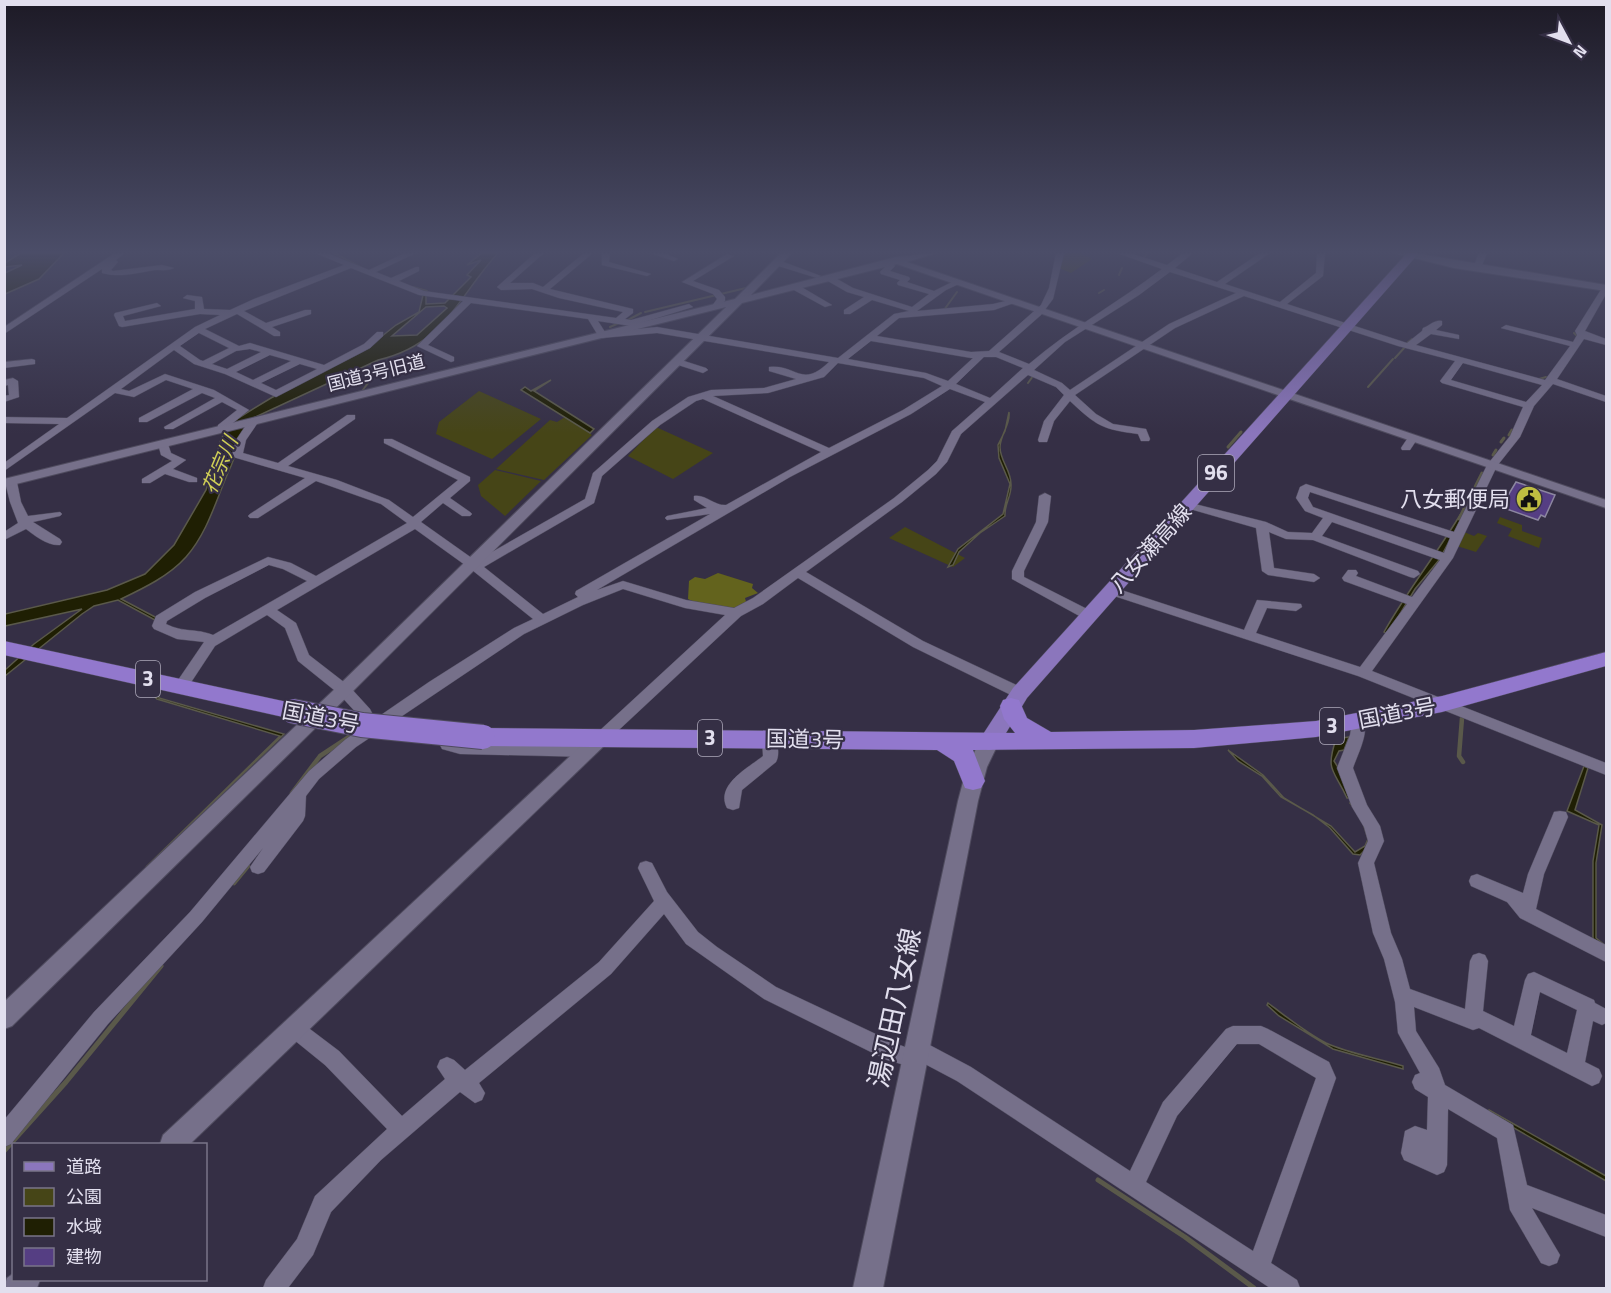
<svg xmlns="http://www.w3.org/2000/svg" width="1611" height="1293" font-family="'Titillium Web','Noto Sans JP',sans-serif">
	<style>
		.green { fill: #464517 }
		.forest { fill: #63631d }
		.water { fill: #1f1f03; stroke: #5a594a; stroke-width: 1.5; fill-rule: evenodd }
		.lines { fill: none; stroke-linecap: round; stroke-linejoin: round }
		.stream-far3 { stroke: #5a594a; stroke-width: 2 }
		.stream-far2 { stroke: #5a594a; stroke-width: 3 }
		.stream-far1 { stroke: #5a594a; stroke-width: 4.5 }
		.stream { stroke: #5a594a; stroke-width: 5 }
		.building { fill: #553e83; stroke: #8c86a0; stroke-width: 1.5 }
		.minor-casing { stroke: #4f4b5e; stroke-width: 1 }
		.tertiary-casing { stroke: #4f4b5e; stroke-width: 2 }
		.secondary-casing { stroke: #4f4b5e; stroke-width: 2 }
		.primary-casing { stroke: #4f4b5e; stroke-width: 1 }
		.trunk-casing { stroke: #4f4b5e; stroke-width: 1 }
		.minor { fill: #76708a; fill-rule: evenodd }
		.tertiary { fill: #76708a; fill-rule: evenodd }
		.secondary { fill: #76708a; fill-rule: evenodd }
		.primary { fill: #8b76bc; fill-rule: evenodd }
		.trunk { fill: #9278cd; fill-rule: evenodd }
		.trunk-bridge-casing { stroke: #4f4b5e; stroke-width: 26; stroke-linecap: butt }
		.trunk-bridge { stroke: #9278cd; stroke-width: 24 }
		.labels { text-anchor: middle; stroke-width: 4.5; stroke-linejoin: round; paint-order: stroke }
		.far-street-label { font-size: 18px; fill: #e2dfee; stroke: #352f45 }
		.far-water-label { font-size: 20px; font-style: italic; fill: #d0cf56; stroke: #352f45 }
		.shield { fill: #352f45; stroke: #aeaabb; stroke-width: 1.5 }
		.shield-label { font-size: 21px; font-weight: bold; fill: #e2dfee }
		.poi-label { font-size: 22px; fill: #e2dfee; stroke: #352f45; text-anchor: end }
		.street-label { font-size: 22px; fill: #e2dfee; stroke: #352f45 }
		.near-street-label { font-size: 27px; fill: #e2dfee; stroke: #352f45 }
	</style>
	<rect width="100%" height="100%" fill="#352f45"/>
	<g class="green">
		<path d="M1062 253H1080L1092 259 1071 273 1059 268Z"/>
		<path d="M479 391 541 419 492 459 436 434 439 422Z"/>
		<path d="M565 417 592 435 544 480 496 469 550 420 557 422Z"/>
		<path d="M656 427 713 453 673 479 628 456Z"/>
		<path d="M495 470 541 481 505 516 481 496 478 485Z"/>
		<path d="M1500 517 1522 525V531L1542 538 1539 548 1508 536 1512 529 1497 523Z"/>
		<path d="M905 527 965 558 953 567 889 538Z"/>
		<path d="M1464 532 1474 536 1478 533 1487 536 1476 552 1457 546Z"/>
	</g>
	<path class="forest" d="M718 573 753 584 752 588 758 593 745 598 747 605C731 612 703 607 688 599L689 581 695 577 705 579Z"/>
	<g class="water">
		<path d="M21 253H64L39 279 5 294V273L22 265 5 267V263Z"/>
		<path d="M482 253H498C457 298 444 345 378 360L371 380 362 391 370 380 376 361 251 419C245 435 237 450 231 466 217 496 209 531 186 557 169 576 144 588 121 599L157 618 155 620 118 600 94 606 82 614 5 676V670L34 644 82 609 5 626V614L107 590 145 574 174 545 206 490 221 439 232 422 271 398 363 351 396 325 419 312 423 295H426V304L445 303 471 277 467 275 481 260 467 265ZM444 306 447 308 417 335 392 336 426 307Z"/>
		<path d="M551 380 534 391 594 429 590 433 521 390 525 387 531 391Z"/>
		<path d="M1009 412C1011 424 1000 435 1000 447 1000 461 1011 470 1011 484 1012 496 1004 504 1005 516L980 533 959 552 953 565 948 567 958 549 1003 514 1010 484 999 458 998 445 1005 431Z"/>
		<path d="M1460 515 1463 516 1439 560 1415 589 1388 634 1384 632C1407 591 1436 555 1460 515Z"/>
		<path d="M158 692 159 698 284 734 146 867 280 736 157 699 154 696Z"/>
		<path d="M1349 737 1344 750 1339 751 1334 761 1341 772 1350 798H1347C1334 769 1325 772 1336 739Z"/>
		<path d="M1228 750 1263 775 1284 798 1331 826 1355 852 1365 846 1368 839 1361 817 1350 803 1353 802 1371 834 1364 851 1360 855 1353 854 1330 828 1313 815 1281 797 1262 776 1238 761Z"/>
		<path d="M1584 766 1588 768 1575 810 1602 825 1596 863V938L1606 946 1593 939V861L1599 825 1567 811Z"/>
		<path d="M1268 1003C1287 1017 1305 1032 1326 1043 1350 1054 1378 1058 1403 1066V1069L1333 1049 1279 1016 1267 1005Z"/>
		<path d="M1489 1110 1606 1176V1181L1488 1113Z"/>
	</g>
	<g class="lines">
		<g class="stream-far3">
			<path d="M334 253 364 269"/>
			<path d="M1144 257 1148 253"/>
			<path d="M1119 275 1122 268"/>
			<path d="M413 287 427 291"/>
			<path d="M1099 293 1104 290"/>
			<path d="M944 310 957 292"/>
			<path d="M645 312 746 288"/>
			<path d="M626 321 641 313"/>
			<path d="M610 327 619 323"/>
			<path d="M1574 333 1576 335"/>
			<path d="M1407 343 1412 339"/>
			<path d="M1395 358 1405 347"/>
			<path d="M1539 379 1546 377"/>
			<path d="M1028 383 1033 376"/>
			<path d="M1368 387 1393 359"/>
		</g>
		<g class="stream-far2">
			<path d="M1509 435 1512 430"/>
			<path d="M1501 442 1504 438"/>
			<path d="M1228 447 1241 432"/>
			<path d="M1493 455 1496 450"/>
			<path d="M1475 487 1482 473"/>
			<path d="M1459 519 1470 496"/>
		</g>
		<g class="stream-far1">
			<path d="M1462 718 1459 756 1463 762"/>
			<path d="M292 793 320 756 355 733"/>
			<path d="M234 883 248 866"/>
		</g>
		<g class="stream">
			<path d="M4 1151 66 1082 161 966"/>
			<path d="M1098 1180 1185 1237 1254 1288"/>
		</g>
	</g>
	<path class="building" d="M1516 482 1555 495 1545 517 1541 515 1538 520 1501 507Z"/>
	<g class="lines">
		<defs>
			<g id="minor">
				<path d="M115 253H125L116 260 118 262 111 270 113 271 162 265 174 268C168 271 162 270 155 270 136 273 121 278 102 273V269L4 334V327Z"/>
				<path d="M315 253H327L369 270 405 253H416L376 272 391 278 416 267H419V271L399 281 424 291 616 318 623 312 559 298 532 289 501 290 497 287 535 253H544L510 283H533L543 287 584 253H593L550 289 633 309V313L625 319 631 320 689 304 693 307 631 326 598 321 605 332 657 327 838 358 894 314 909 311 872 300 850 314H844V310L864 297 847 292 826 280V276H832L853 288 912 307 929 294 898 285 897 283 900 280 881 274 880 272 886 266V262H892L895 266 890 271 909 277 910 279 907 282 934 291 954 281 961 283 946 290 917 311 993 304 1014 299V303L994 310 899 318 877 336 971 352 989 351 1041 305 1049 288 1056 253H1064L1053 299 1041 315 999 352 1029 364C1071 328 1119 302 1162 269L1117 253H1130L1167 265 1183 253H1193L1175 268 1217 282 1260 253H1270L1225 284 1280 302 1316 273 1317 253H1325L1323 276 1287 304 1407 343 1422 331 1423 328C1429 326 1435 319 1442 321V325L1436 330 1459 335V339L1431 334 1416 345 1545 380 1570 346 1501 328 1506 325 1573 342 1577 335 1575 331 1602 288 1606 286V294L1585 331 1606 339V345L1584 339 1557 379 1606 396V402L1553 384 1534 406 1520 437 1497 466 1453 558 1372 671 1606 763V775L1358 676 1108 594 1106 591 1112 587 1244 630 1257 600 1301 604 1302 607 1296 611 1267 608 1256 633 1360 667 1407 604 1344 581 1342 578 1348 570H1356L1358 573 1356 576 1412 597 1440 560 1332 522 1322 536 1418 571 1420 574 1414 578 1410 577 1313 540 1286 539 1269 532 1274 568 1314 574 1320 578 1314 582 1268 575 1262 571 1256 528 1183 507 1181 505 1187 502 1266 522 1288 532 1312 533 1323 518 1305 511 1296 498 1300 487 1306 484 1454 532 1487 465 1510 436 1523 407 1442 383 1440 381 1455 361 1398 346 1244 296 1175 328 1075 395 1096 414 1113 424 1146 429 1150 439 1149 441H1141L1138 434C1101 429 1097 426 1070 401L1054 421 1047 442H1039L1038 440 1044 421 1064 395 1056 387 1028 375 961 434 947 462 936 474 902 502 806 572 923 641 1025 689 1027 693 1025 697H1015L913 647 798 578 763 604 741 616 607 741H597L595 737 597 733 725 615 685 608 623 589 583 605 524 634 356 747 319 779 306 796 305 816 303 821 264 872 258 874 252 872 250 867 263 848 202 922 108 1024 11 1144 4 1147V1120L94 1012 190 912 309 771 346 739 429 682 514 628 533 619 472 570 415 529 277 610 296 623 309 655 349 686 370 709 372 713 370 717H360L339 694 298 661 285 628 267 615 215 646 186 690H176L174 686 204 642 177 639 154 629 152 626 156 616 195 592 268 557 291 563 316 576 407 523 381 504 316 481 258 518H250L248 516 250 514 305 478 233 457 232 455 236 440 250 419H258L259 421 246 440 243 453 278 463 347 415H355V419L288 466 337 480 389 500 413 517 458 480 384 443V439H392L470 477V481L450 498 470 512 472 514 470 516H462L443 503 421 522 476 561 585 499 593 473 652 421 688 397 711 390 764 388 796 379 769 371V367C797 364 801 389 829 362L657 333 602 338 599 337 588 319 471 303 428 345 454 357V361L451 362 417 346 463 301 419 295 351 268 244 311 266 323 305 310H311V314L272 327 280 332V336H274L237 314 205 329 239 346 250 343 324 365 364 344 377 332H383V336L370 348 276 397 225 374 194 364 174 350 121 389 129 391 165 374 214 390 249 410 228 427 225 432H217L218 425 237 410 222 402 173 429H165L164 427 215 398 202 393 147 422H139V418L193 389 166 380 134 397 115 393 4 471V463L59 424 4 423V417L67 418 195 327 220 315 200 314 122 327 119 326 114 315 115 313 157 303 161 306 123 316 125 321 195 309V301L183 298 187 295 202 297 204 309 230 310 254 299 344 265ZM1170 272 1236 293 1169 324 1070 390 1062 383 1034 370 1065 342 1139 295ZM199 333 229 348 203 361 200 360 180 346ZM871 341 971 358H973L948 381 926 373 848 359ZM250 349 261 352 227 369 212 364 236 351ZM270 355 291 361 253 380 236 372ZM984 357H996L1023 368 990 398 956 384ZM838 363 924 378 942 386 903 410 829 448 713 396 768 393 824 377ZM1463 363 1542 385 1526 402 1451 380ZM300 364 317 369 276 390 261 383ZM950 389 985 402 952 431 937 461 928 470 894 498 753 598 734 608 686 600 623 581 597 590 790 477 911 414ZM703 399 821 452 726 505C714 506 706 494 694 496V500L707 508 667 516 665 518 667 520 710 514 576 591 575 594 578 597 543 614 484 567 594 503 602 476 660 425 696 401ZM1310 492 1450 538 1444 553 1313 507 1308 498ZM269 565 283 569 307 581 213 635C196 628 184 633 166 624L167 621 205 598Z"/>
				<path d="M602 253H610L609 262 651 274 647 276 602 265Z"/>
				<path d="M650 253H664L678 259 674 261Z"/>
				<path d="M1479 253H1487L1481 268 1477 270 1473 268Z"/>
				<path d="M727 254 734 256 693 281 719 290 725 297V301L716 309 712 306 717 299 713 294 682 282Z"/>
				<path d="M775 261H781L821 276 817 278 775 265Z"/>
				<path d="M792 285H798L832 305 825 307 792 289Z"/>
				<path d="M32 359 35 360V364L4 368V362Z"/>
				<path d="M678 359 706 368 708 370 703 373 675 364 673 362Z"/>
				<path d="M13 378 18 381 19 397 4 402V396L9 395 8 385 4 386V380Z"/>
				<path d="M1413 435 1418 438 1410 450H1402L1401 448 1409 436Z"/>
				<path d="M163 441 168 444 171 453 186 460 173 469 197 478V482H189L165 474 150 483H142V479L172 461 161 455 158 444Z"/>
				<path d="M11 479 17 482 21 502 28 516 60 512 62 514 60 516 33 522 60 539 62 542 60 545C48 546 35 536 26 529L4 540V532L18 523 10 502 5 482Z"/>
				<path d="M1045 493 1051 496 1048 522 1024 571V577L1093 612 1095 615 1093 618H1083L1012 579V571L1036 522 1039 496Z"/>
				<path d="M1358 716 1363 717C1370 732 1358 753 1353 768L1367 805 1380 826 1384 841 1374 863 1391 933 1402 959 1410 989 1465 1009 1470 961 1473 955 1479 953 1485 955 1488 961 1483 1011 1514 1026 1525 980 1528 974 1534 972 1594 1000 1595 1003 1606 1009V1023L1602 1025 1593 1021 1585 1062 1599 1069 1602 1076 1599 1083 1592 1086 1479 1028 1473 1030 1414 1007 1416 1031 1439 1068 1445 1085 1513 1125 1527 1185 1606 1215V1237L1532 1208 1560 1255 1557 1263 1549 1266 1541 1263 1510 1210 1497 1138 1448 1109 1447 1165 1444 1172 1437 1175 1404 1160 1401 1153 1405 1131 1415 1126 1427 1130 1428 1097 1415 1089 1412 1082 1415 1075 1420 1073 1398 1033 1395 1002 1384 959 1373 933 1358 863 1368 841 1364 827 1352 807 1337 768 1350 735 1353 717ZM1540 992 1577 1010 1567 1053 1531 1035Z"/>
				<path d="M769 733 774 735C778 742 780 755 776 762L742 790 739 808 733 810 727 808C715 785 748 768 763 756L762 739 764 735Z"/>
				<path d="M447 739 460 742 589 745 594 747 596 751 594 755 589 757 460 754 442 749 440 745 442 741Z"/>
				<path d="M1560 811 1566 812 1568 817 1544 874 1536 909 1606 945V962L1520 918 1507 902 1471 886 1469 881 1471 876 1477 874 1523 893 1528 874 1552 817 1554 812Z"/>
				<path d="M646 861 652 863 667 892 698 932 717 947 776 987 897 1044 908 1048 910 1042 917 1040 924 1042 971 1067 1130 1171 1163 1102 1226 1029 1233 1026H1261L1268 1029 1329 1062 1336 1078 1271 1263 1297 1280 1300 1288H1270L957 1081 923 1063 922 1066 915 1068 887 1060 764 999 686 944 664 914 611 974 479 1083 485 1093 482 1100 475 1103 460 1092 381 1160 331 1212 313 1255 288 1288H263L266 1280 297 1239 315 1196 387 1129 325 1065 288 1035 286 1029 288 1023 295 1020 302 1023 339 1051 402 1116 445 1079 437 1067 440 1060 447 1057 454 1060 465 1070 599 962 654 901 638 868 640 863ZM1237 1044H1259L1316 1078 1253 1251 1146 1182 1177 1116Z"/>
			</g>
			<g id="tertiary">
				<path d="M781 253H792L751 295 896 257 936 253 907 262 1606 500V508L897 264 742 303 350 694 12 1026 4 1029V1002L338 686 726 307 4 487V479L735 299Z"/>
				<path d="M1394 253H1414L1606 285V291L1454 268Z"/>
				<path d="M602 730 608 732 611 737 608 742 190 1144H160L163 1135 596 732Z"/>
				<path d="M14 1273V1280H40L37 1288H4L7 1278Z"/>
			</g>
			<path id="secondary" d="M989 735 996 737 999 742 987 767 978 801 883 1288H853L958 801 967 767 982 737Z"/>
			<path id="primary" d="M1407 253H1419L1027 698 997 748 989 750 981 748 978 742 1013 688Z"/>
			<g id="trunk">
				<path d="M4 641 292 703 300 705 303 711 300 717 292 719 4 655Z"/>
				<path d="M1606 652V666L1442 712 1316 737 1194 748 973 750 985 781 981 788 973 790 965 788 954 761 937 750 483 746 475 743 472 737 475 731 483 728 1015 733 1004 719 1000 706 1003 700 1011 698 1019 700 1027 718 1051 732 1194 730 1316 721 1442 696Z"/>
			</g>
		</defs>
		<use href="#minor" class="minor-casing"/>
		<use href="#tertiary" class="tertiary-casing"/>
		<use href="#secondary" class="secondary-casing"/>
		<use href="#primary" class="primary-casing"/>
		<use href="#trunk" class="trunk-casing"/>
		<use href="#minor" class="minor"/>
		<use href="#tertiary" class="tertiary"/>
		<use href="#secondary" class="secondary"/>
		<use href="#primary" class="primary"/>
		<use href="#trunk" class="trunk"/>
		<defs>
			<path id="trunk-bridge" d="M292 711 362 725 483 737"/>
		</defs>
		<use href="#trunk-bridge" class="trunk-bridge-casing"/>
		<use href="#trunk-bridge" class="trunk-bridge"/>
	</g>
	<linearGradient id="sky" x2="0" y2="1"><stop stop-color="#1d1a26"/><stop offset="0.58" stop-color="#4b4d68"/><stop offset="1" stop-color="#4b4d68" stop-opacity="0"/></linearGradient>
	<rect width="1611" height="434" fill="url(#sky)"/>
	<defs>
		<symbol id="civic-disc" viewBox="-11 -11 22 22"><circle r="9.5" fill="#bfbe41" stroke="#352f45"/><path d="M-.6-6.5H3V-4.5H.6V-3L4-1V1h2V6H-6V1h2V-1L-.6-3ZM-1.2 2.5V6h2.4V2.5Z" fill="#111"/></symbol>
	</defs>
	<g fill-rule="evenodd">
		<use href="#civic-disc" x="1514" y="484" width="30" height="30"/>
	</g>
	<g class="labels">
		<g class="far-street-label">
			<text transform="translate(376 373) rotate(-14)" y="6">国道3号旧道</text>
		</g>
		<g class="far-water-label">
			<text transform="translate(220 465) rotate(-67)" y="7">花宗川</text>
		</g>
		<g class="shield">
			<rect x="1198" y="455" width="36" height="36" rx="4.5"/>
			<rect x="136" y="661" width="24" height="36" rx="4.5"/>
			<rect x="1320" y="708" width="24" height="36" rx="4.5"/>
			<rect x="698" y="720" width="24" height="36" rx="4.5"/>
		</g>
		<g class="shield-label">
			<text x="1216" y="480">96</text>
			<text x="148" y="686">3</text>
			<text x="1332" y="733">3</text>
			<text x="710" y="745">3</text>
		</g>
		<g class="poi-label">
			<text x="1510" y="507">八女郵便局</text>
		</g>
		<g class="street-label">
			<text transform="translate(1150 548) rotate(-48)" y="8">八女瀬高線</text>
			<text transform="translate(1397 713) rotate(-11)" y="8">国道3号</text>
			<text transform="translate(321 717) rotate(11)" y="8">国道3号</text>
			<text transform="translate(805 739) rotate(1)" y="8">国道3号</text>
		</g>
		<g class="near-street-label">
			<text transform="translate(895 1008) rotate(-78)" y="9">湯辺田八女線</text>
		</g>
	</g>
	<rect width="1611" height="1293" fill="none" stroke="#e2dfee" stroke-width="12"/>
	<rect x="12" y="1143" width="195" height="138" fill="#352f45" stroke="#7a7589" stroke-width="1.5"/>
	<rect x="24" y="1162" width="30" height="9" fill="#8b76bc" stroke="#7a7589" stroke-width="1.5"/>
	<text x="66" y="1173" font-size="18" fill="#e2dfee">道路</text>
	<rect x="24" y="1188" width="30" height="18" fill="#464517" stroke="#7a7589" stroke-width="1.5"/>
	<text x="66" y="1203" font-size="18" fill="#e2dfee">公園</text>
	<rect x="24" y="1218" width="30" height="18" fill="#1f1f03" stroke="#7a7589" stroke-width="1.5"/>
	<text x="66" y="1233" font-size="18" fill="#e2dfee">水域</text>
	<rect x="24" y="1248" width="30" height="18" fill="#553e83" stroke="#7a7589" stroke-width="1.5"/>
	<text x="66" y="1263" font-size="18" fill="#e2dfee">建物</text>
	<g transform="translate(1569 42) rotate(131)" stroke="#352f45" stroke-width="4.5" paint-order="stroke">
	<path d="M0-4.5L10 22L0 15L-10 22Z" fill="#e2dfee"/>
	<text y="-9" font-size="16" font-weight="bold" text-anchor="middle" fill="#e2dfee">N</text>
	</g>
</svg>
